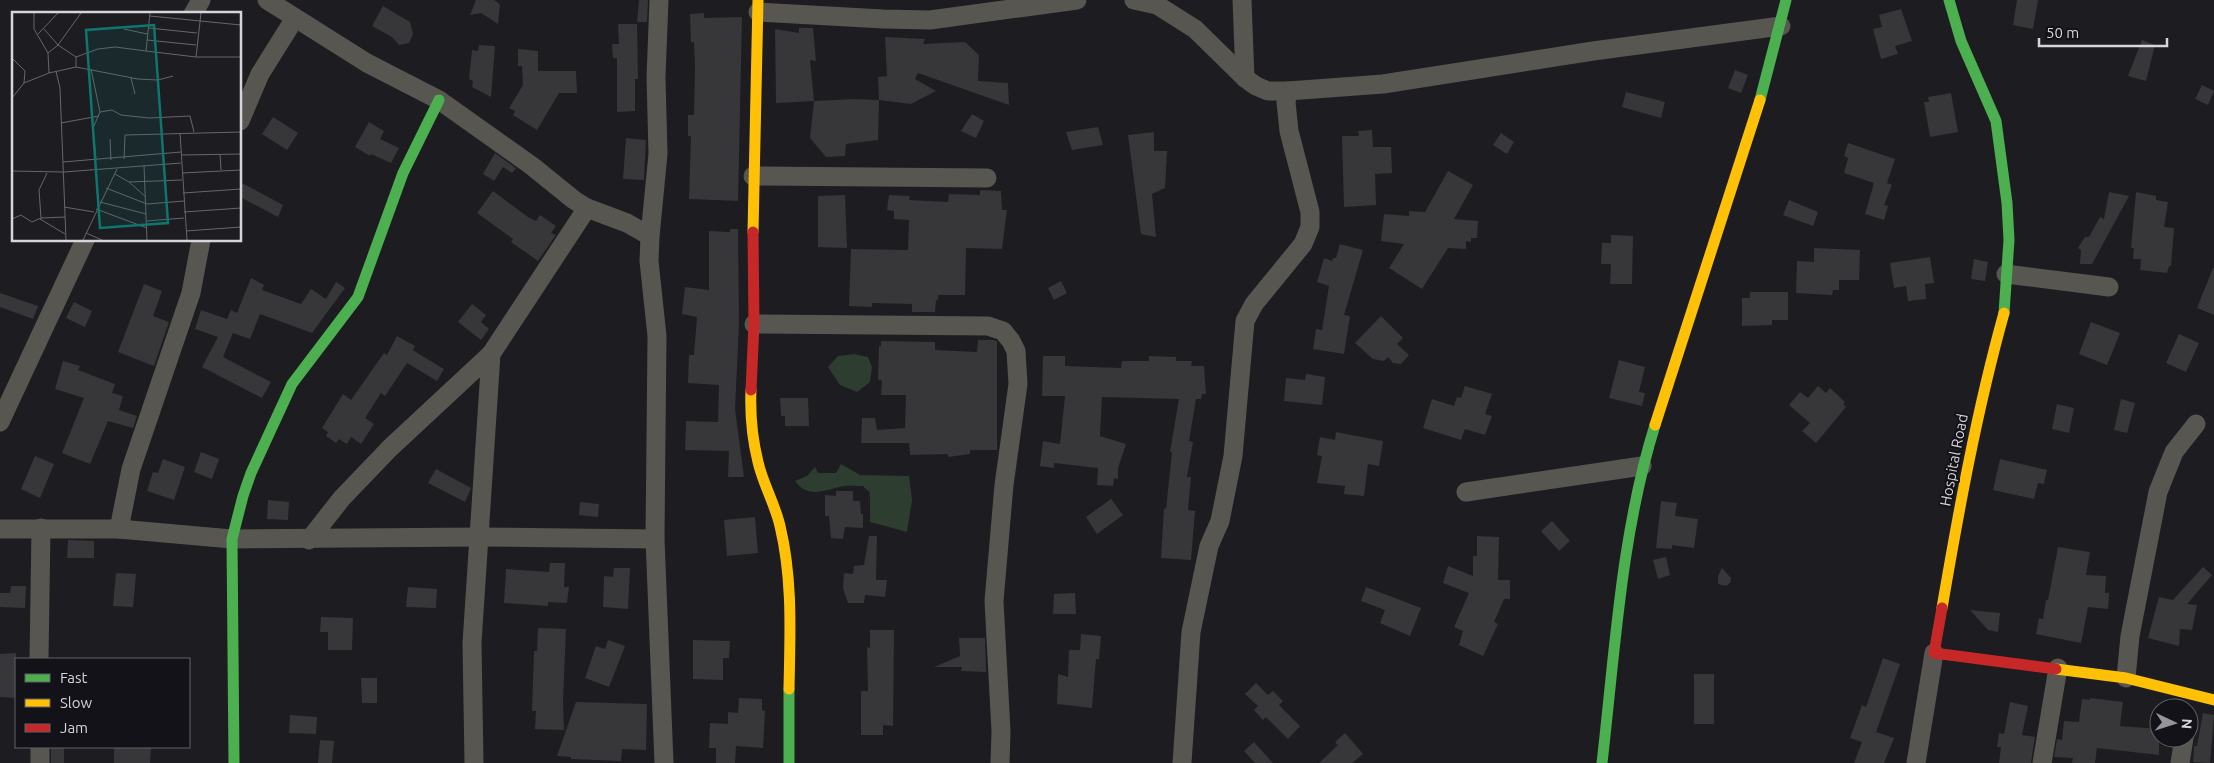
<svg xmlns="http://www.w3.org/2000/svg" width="2214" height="763" font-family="Ubuntu,sans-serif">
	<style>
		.green { fill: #2d3d2f }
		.building { fill: #373639 }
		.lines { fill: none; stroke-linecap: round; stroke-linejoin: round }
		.street { stroke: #575651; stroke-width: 19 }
		.fast { stroke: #4caf50; stroke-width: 11 }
		.slow { stroke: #ffc107; stroke-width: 11 }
		.jam { stroke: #c62828; stroke-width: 11 }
		.labels { text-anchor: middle; stroke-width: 4; stroke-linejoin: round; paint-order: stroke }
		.street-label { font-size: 15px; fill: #d6d5da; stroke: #131218 }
		.inset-road { fill: none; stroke: #67666a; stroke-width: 1 }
		.view { fill: #0f766e; fill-opacity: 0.15; stroke: #0f766e; stroke-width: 2.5 }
		.inset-edge { fill: none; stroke: #d6d5da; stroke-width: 2.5 }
	</style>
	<rect width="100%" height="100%" fill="#1d1c20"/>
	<g class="green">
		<path d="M854 354 868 357 872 367 870 382 857 392 840 385 828 367 838 356Z"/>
		<path d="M841 464 860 475 909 476 912 500 907 532 870 522V487L868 510 869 492 863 486C855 486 846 485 839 487 822 491 807 498 795 481L807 476 815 467 818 473H836Z"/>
	</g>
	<g class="building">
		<path d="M476 0H494L500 4 498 24 481 13 470 15Z"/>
		<path d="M639 0H648L647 22H637Z"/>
		<path d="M2017 0H2038L2033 29 2013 25Z"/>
		<path d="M383 6 410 22 413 34 409 43 399 45 392 37 372 26Z"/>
		<path d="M1901 9 1912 41 1895 46 1898 54 1881 59 1873 29 1882 27 1879 15Z"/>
		<path d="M704 13V18L742 17 738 201 689 199 691 136H688V115H694L695 67 694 42H691L690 14Z"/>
		<path d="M618 24H637L638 79H635V111L617 112V58H613L612 44H619Z"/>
		<path d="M799 28H813L816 61 810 60 814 101 776 103 775 29 799 33Z"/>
		<path d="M885 37 925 39 923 44 965 42 979 55 978 81 1008 83 1009 105 918 73 915 79 936 91 911 104 879 100 878 77 887 76Z"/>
		<path d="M2142 40 2155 45 2146 81 2128 76Z"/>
		<path d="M479 45 495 46 491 97 472 87 473 81 469 79 472 50 478 51Z"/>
		<path d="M518 49 538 51V71H576L577 93H559L537 130 513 115 515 111 509 108 523 85 522 66H518Z"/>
		<path d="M1735 70 1748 75 1741 93 1728 88Z"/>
		<path d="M2202 85 2214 91 2208 105 2195 99Z"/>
		<path d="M1626 92 1665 102 1661 118 1622 107Z"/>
		<path d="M1951 93 1958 132 1930 137 1924 102H1929L1928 97Z"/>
		<path d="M853 99 879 100 878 140 846 144 845 156 826 157 810 138 814 101Z"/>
		<path d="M972 114 984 121 976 138 961 131Z"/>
		<path d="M273 117 298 133 287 150 262 134Z"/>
		<path d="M369 122 384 131 380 139 399 148 391 163 371 154 370 156 355 147Z"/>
		<path d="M1098 127 1103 145 1072 150 1066 132Z"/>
		<path d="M1372 130 1373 147H1391L1392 173 1375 174 1376 205 1344 207 1342 136H1359L1358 131Z"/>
		<path d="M1154 132V151H1167L1165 188 1152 194 1156 237 1141 234 1128 135Z"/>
		<path d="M1501 133 1514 142 1507 154 1493 145Z"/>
		<path d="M626 138 646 140 644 180 623 179Z"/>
		<path d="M1848 143 1895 159 1887 183 1892 185 1884 205 1888 206 1884 220 1865 214 1874 183 1844 173 1848 158 1844 156Z"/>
		<path d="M495 153 516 168 512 173 503 167 494 181 483 174Z"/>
		<path d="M1448 171 1473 185 1454 219 1478 221 1477 238H1471V242L1466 241V249L1448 248 1422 289 1389 268 1404 244 1381 241 1384 214 1409 216V211L1425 212Z"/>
		<path d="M240 182 283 205 278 217 240 197Z"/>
		<path d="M980 190 1001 191 1002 210H1007L1002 249 966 248 965 295H938V300H936L935 312H912V304L872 303V307L849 306 851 249 908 250 909 220 894 219V211L887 210 889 195 910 196 909 200 948 202 949 194 980 195Z"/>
		<path d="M493 191 528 217 536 221 540 215 556 226 551 233 556 235 538 261 511 242 513 239 477 213Z"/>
		<path d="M2109 192 2129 196 2092 264H2080L2081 250 2078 248 2085 237H2089L2100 217 2104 219Z"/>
		<path d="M2136 192 2156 196V200L2168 202 2164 227 2174 228 2171 266H2169L2167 273 2140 270 2141 259H2133L2134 248H2131Z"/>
		<path d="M845 195 847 248 818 247V196Z"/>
		<path d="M1789 200 1818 212 1813 226 1783 215Z"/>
		<path d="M730 229H738L739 324 735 409 744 477H728L729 451 685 450 686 421 718 422 719 385 688 383 689 355H694L697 317 682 314 685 287 709 290V231L730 232Z"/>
		<path d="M1611 235 1633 236 1632 284H1610L1611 264H1601L1602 243H1611Z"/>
		<path d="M1340 244 1363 250 1344 315 1350 316 1344 354 1313 349 1316 329 1322 330 1329 286 1317 282 1324 258 1332 261 1333 258H1336Z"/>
		<path d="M1814 248 1860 250 1859 280H1839V290H1833L1832 295 1796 293 1797 261 1814 262Z"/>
		<path d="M1930 257 1934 283 1925 284 1926 299 1908 301 1906 286 1894 288 1890 263Z"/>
		<path d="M1974 259 1988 262 1985 281 1971 279Z"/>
		<path d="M2213 268H2214V315L2197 308Z"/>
		<path d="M251 278 264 285 262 290 301 304 311 289 326 299 336 282 345 288 312 333 260 314 250 339 233 333 223 357 271 382 262 398 202 367 218 337 195 329 201 310 227 319 231 310 237 313Z"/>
		<path d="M1061 281 1067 293 1054 300 1048 288Z"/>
		<path d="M144 284 162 291 153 316 169 322 154 366 118 352Z"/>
		<path d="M1750 292H1788V320H1772V325L1742 326V298H1750Z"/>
		<path d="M0 293 38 306 33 319 0 307Z"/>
		<path d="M74 302 92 311 85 327 66 318Z"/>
		<path d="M472 304 486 315 481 322 489 329 481 340 458 322Z"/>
		<path d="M1381 316 1403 338 1397 344 1409 355 1401 364 1393 363 1388 357 1384 361 1373 359 1355 343Z"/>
		<path d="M2091 322 2120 333 2107 365 2079 354Z"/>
		<path d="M2179 334 2199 343 2186 372 2166 363Z"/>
		<path d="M397 336 415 346 413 350 419 354 444 369 437 381 407 363 385 396 381 393 365 418 374 424 361 444 351 437 347 444 339 439 336 443 326 436 328 432 322 428 343 394 351 400 384 353 387 355Z"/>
		<path d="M978 340H993L997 341V450H970V454L948 457V454L910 455 909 443H861L862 418H875L877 430 905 428 906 395H881L882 380H878L879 346H881V341L935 342V350L977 352Z"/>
		<path d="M1043 356H1065V366L1121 368 1122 361H1149V356L1176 357V361H1192L1191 366H1204L1206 394H1202L1201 399H1196L1189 441 1193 442 1187 477H1191L1188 510 1195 511 1191 560 1161 558 1164 508 1166 509 1172 452H1170L1179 399 1102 397 1100 436 1126 444 1118 468V479L1114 478 1113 486 1097 485 1098 468 1054 463V468L1040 466 1043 441 1060 444 1065 396H1042Z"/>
		<path d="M1619 360 1645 367 1639 392 1645 393 1642 406 1609 398Z"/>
		<path d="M63 361 80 366 78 370 115 384 112 393 123 396 119 410 137 416 133 428 108 421 90 464 62 453 84 398 55 389Z"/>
		<path d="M1306 374 1325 377 1322 405 1284 401 1286 378 1305 380Z"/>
		<path d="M1465 386 1492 394 1485 414 1492 416 1485 435 1465 429 1461 440 1423 428 1432 399 1454 406 1457 397 1461 398Z"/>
		<path d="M1818 386 1826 393 1830 388 1845 402 1843 404 1846 407 1816 443 1802 431 1810 423 1789 405 1800 392 1808 398Z"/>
		<path d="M780 398H808L809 426H785V416H781Z"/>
		<path d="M2121 399 2135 403 2127 433 2114 430Z"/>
		<path d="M2057 404 2074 408 2069 433 2052 429Z"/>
		<path d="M1336 432 1383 441 1379 466 1368 464 1364 496 1344 494 1345 486 1317 483 1322 456 1317 455 1320 437 1335 440Z"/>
		<path d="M201 452 219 459 212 479 194 472Z"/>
		<path d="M35 456 54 464 40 498 21 489Z"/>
		<path d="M163 459 185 467 174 500 147 491 153 472 158 473Z"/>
		<path d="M2000 459 2047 470 2044 484 2038 483 2034 499 1993 490Z"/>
		<path d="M436 469 471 488 465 502 428 483Z"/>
		<path d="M836 491H853V501H860L861 514H863V528L845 527 843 539 831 538 829 516H825V495L836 496Z"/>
		<path d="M1111 499 1123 515 1097 534 1086 517Z"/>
		<path d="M268 500 289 502 288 520 267 519Z"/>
		<path d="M1661 501 1677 503 1675 516 1698 519 1694 548 1672 545V549L1656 548Z"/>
		<path d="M580 502 599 504 598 517 579 515Z"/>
		<path d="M755 517 758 553 727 556 724 520Z"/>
		<path d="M1552 521 1570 541 1559 551 1541 531Z"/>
		<path d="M869 536H877L876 580H887L885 597 865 595 864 603H848L843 588 844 573 853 574 854 566 864 565Z"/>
		<path d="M1477 536 1499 537 1498 580H1510V599H1504L1494 622 1498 624 1483 656 1459 645 1463 631 1454 627 1469 593 1443 583 1448 566 1473 576V556H1477Z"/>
		<path d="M68 540 94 541V558H67Z"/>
		<path d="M2058 547 2090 552 2086 575 2106 576 2105 593H2109L2108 609 2088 607 2081 643 2036 634 2039 618 2043 619 2046 600H2048Z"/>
		<path d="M1666 557 1670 575 1658 579 1653 560Z"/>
		<path d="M550 563H565L564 587H569L567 603 548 602V606L504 603 506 569 549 572Z"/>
		<path d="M2203 567 2212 575 2187 604 2197 605 2192 630 2180 629 2179 646 2148 638 2159 597 2173 600Z"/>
		<path d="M614 568H630L628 609 603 607 604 576 613 577Z"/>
		<path d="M1722 568 1731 578 1730 583 1726 586 1718 584V576Z"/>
		<path d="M116 573 136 574 133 607 113 606Z"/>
		<path d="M11 586H26L25 608 0 607V593H10Z"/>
		<path d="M408 587 437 589 436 608 406 607Z"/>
		<path d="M1366 587 1421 608 1410 636 1380 623 1385 610 1361 601Z"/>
		<path d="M1075 593 1076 614H1053L1054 594Z"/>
		<path d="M1970 610 2000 613 1998 632 1988 630Z"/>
		<path d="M321 617 353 618 352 650H328V632H320Z"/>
		<path d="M538 628 566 629 563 701 564 730 535 729 536 711H532L534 651H537Z"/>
		<path d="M870 630H894L893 726 883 725V735H861V691H868L867 647 870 648Z"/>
		<path d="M1081 634 1101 636 1099 659H1096L1092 708 1057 704 1058 674 1068 677 1069 650H1080Z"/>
		<path d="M959 638H985L986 672 961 671 962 667H934L960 656Z"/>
		<path d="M608 640 625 646 609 687 585 678 596 646 605 649Z"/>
		<path d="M693 640 730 641 729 658H723V680L693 679Z"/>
		<path d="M16 653V698L0 697V654Z"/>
		<path d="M1883 658 1900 664 1876 732 1894 738 1884 763H1854L1862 742 1850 738 1862 705 1866 707Z"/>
		<rect x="1694" y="674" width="20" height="50"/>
		<path d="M361 678H377V703H362Z"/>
		<path d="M1256 683 1268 695 1273 691 1283 701 1279 705 1300 726 1288 739 1266 717 1263 720 1254 710 1258 706 1245 694Z"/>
		<path d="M739 698 762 699V710L765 711 763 748 736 746 735 763H716V748H709L710 723 728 724V712L738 713Z"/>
		<path d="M2090 698 2123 702 2120 726 2159 729V755L2097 748 2095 763H2072L2073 758 2054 757 2057 739 2062 740 2064 721 2079 722 2082 699 2090 700Z"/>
		<path d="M576 702 647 704 646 750 622 749 621 761 571 759V757L557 756Z"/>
		<path d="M2010 702 2028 706 2022 735 2035 737 2031 763H1999L2001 747H1997L1999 733 2004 734Z"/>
		<path d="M2203 713 2214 715 2210 763 2193 762 2194 746H2197Z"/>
		<path d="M290 715 317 717 316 734 289 733Z"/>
		<path d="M1345 733 1363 754 1352 763H1319L1338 745 1335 742Z"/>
		<path d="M320 740 334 741 332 763H318Z"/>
		<path d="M1254 742 1273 763H1255L1244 751Z"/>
		<rect x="51" y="747" width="13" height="16"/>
		<path d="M114 747H151L150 763H114Z"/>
	</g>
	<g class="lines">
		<g class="street">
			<path d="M267 0 367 63 439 100 532 166 574 200 587 208 627 223 650 236"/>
			<path d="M659 0 656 77 658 154 650 236 649 261 657 336 655 539 664 763"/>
			<path d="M1134 0 1157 5 1195 29 1245 78 1256 86 1268 91H1288L1383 84 1593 51 1781 26"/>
			<path d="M1242 0 1245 78"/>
			<path d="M758 12 883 19 930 20 1077 0"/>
			<path d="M193 14 201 0"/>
			<path d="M240 121 260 74 295 18"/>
			<path d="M753 176 987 178"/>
			<path d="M2006 274 2109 287"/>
			<path d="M754 324 988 326 1003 331 1011 341 1016 351 1018 384 1004 485 994 601 1001 731 1000 763"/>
			<path d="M0 422 85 240"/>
			<path d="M1466 492 1642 466"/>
			<path d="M0 529H119L232 539 479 537 655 539"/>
			<path d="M119 529 131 469 191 293 201 240"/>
			<path d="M309 540 342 498 390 448 491 354"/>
			<path d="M39 659 41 528"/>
			<path d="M2126 678 2130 636 2158 492 2174 452 2196 424"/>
			<path d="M40 747V763"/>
			<path d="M474 763 472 643 491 354 587 208"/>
			<path d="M1182 763 1191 632 1209 546 1220 521 1233 456 1245 321 1254 304 1303 244 1310 227V212L1289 131 1286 102 1288 91"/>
			<path d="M1916 763 1934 653"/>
			<path d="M2042 763 2058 668"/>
			<path d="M2180 763 2184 738"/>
		</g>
		<g class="fast">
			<path d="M1949 0 1961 41 1996 121 2007 203 2009 240 2004 313"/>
			<path d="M1760 100 1786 0"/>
			<path d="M234 763 232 539 243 496 251 473 292 384 358 297 403 173 439 100"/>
			<path d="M789 763V689"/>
			<path d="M1602 763C1615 651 1621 534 1655 425"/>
		</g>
		<g class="slow">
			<path d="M753 232 758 0"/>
			<path d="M751 390C750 414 752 438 758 462 763 484 775 504 780 526 793 580 790 635 789 689"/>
			<path d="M1655 425 1760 100"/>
			<path d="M1942 608C1959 509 1977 410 2004 313"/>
			<path d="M2056 669 2126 678 2214 700"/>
		</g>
		<g class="jam">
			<path d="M751 390 754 324 753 232"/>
			<path d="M1942 608 1934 653 2056 669"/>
		</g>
	</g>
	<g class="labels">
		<g class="street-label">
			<text transform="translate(1954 460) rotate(-79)" y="5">Hospital Road</text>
		</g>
	</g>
	<g transform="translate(12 12)">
		<rect width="229" height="229" fill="#1d1c20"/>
		<path class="inset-road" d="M22 1V17L36 41 37 61M138 4 229 13M137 16 185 21M32 17 46 33 36 41M112 17 135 22M26 22 46 1M135 28 184 33M134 39 184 45H229M64 45 46 33 69 1M184 45 189 1M0 46 13 59 12 71M64 55 126 67 146 68 161 64M79 57 88 100 81 116 84 148M44 59 48 76 54 228M119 66 123 82M0 86 12 71 37 61 64 55V45L86 37 103 35 134 39 138 1M88 100 100 98 109 103 137 106 178 104 182 120M49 111 87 104M168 121 175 228M98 127 99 148M208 142 209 158M169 143 229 142M112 147 113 123 229 120M51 150 169 140M132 154 135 228M0 159 52 160 169 151M170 161 229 158M103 162 117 170 170 168M117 170 134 185M94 176 135 192 172 189M171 181 229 177M88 190 134 202M52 195 82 200M84 197 135 216M172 200 229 196M29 206 27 178 35 161M0 207 9 203 20 210 29 206 53 205M28 207 53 222M135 209 172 206M174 219 229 215M74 221 90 228M71 228 105 157"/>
		<path class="view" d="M142 13 156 211 88 216 74 18Z"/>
		<rect width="229" height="229" class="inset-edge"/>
	</g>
	<rect x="15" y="658" width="175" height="90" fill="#131218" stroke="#616066"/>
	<rect x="25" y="674" width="25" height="8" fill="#4caf50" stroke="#616066"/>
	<text x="60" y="683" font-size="15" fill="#d6d5da">Fast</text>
	<rect x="25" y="699" width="25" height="8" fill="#ffc107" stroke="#616066"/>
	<text x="60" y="708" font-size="15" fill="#d6d5da">Slow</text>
	<rect x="25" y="724" width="25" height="8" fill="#c62828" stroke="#616066"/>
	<text x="60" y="733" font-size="15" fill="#d6d5da">Jam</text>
	<g transform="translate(2174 723) rotate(94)"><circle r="24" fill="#131218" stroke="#616066"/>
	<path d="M0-4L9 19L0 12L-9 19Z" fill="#959499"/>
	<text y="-8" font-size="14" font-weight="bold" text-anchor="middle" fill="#d6d5da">N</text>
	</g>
	<path d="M2039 38v8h128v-8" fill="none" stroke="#d6d5da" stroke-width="2.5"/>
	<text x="2046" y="38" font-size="15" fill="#d6d5da" stroke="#131218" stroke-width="4" paint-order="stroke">50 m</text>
</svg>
